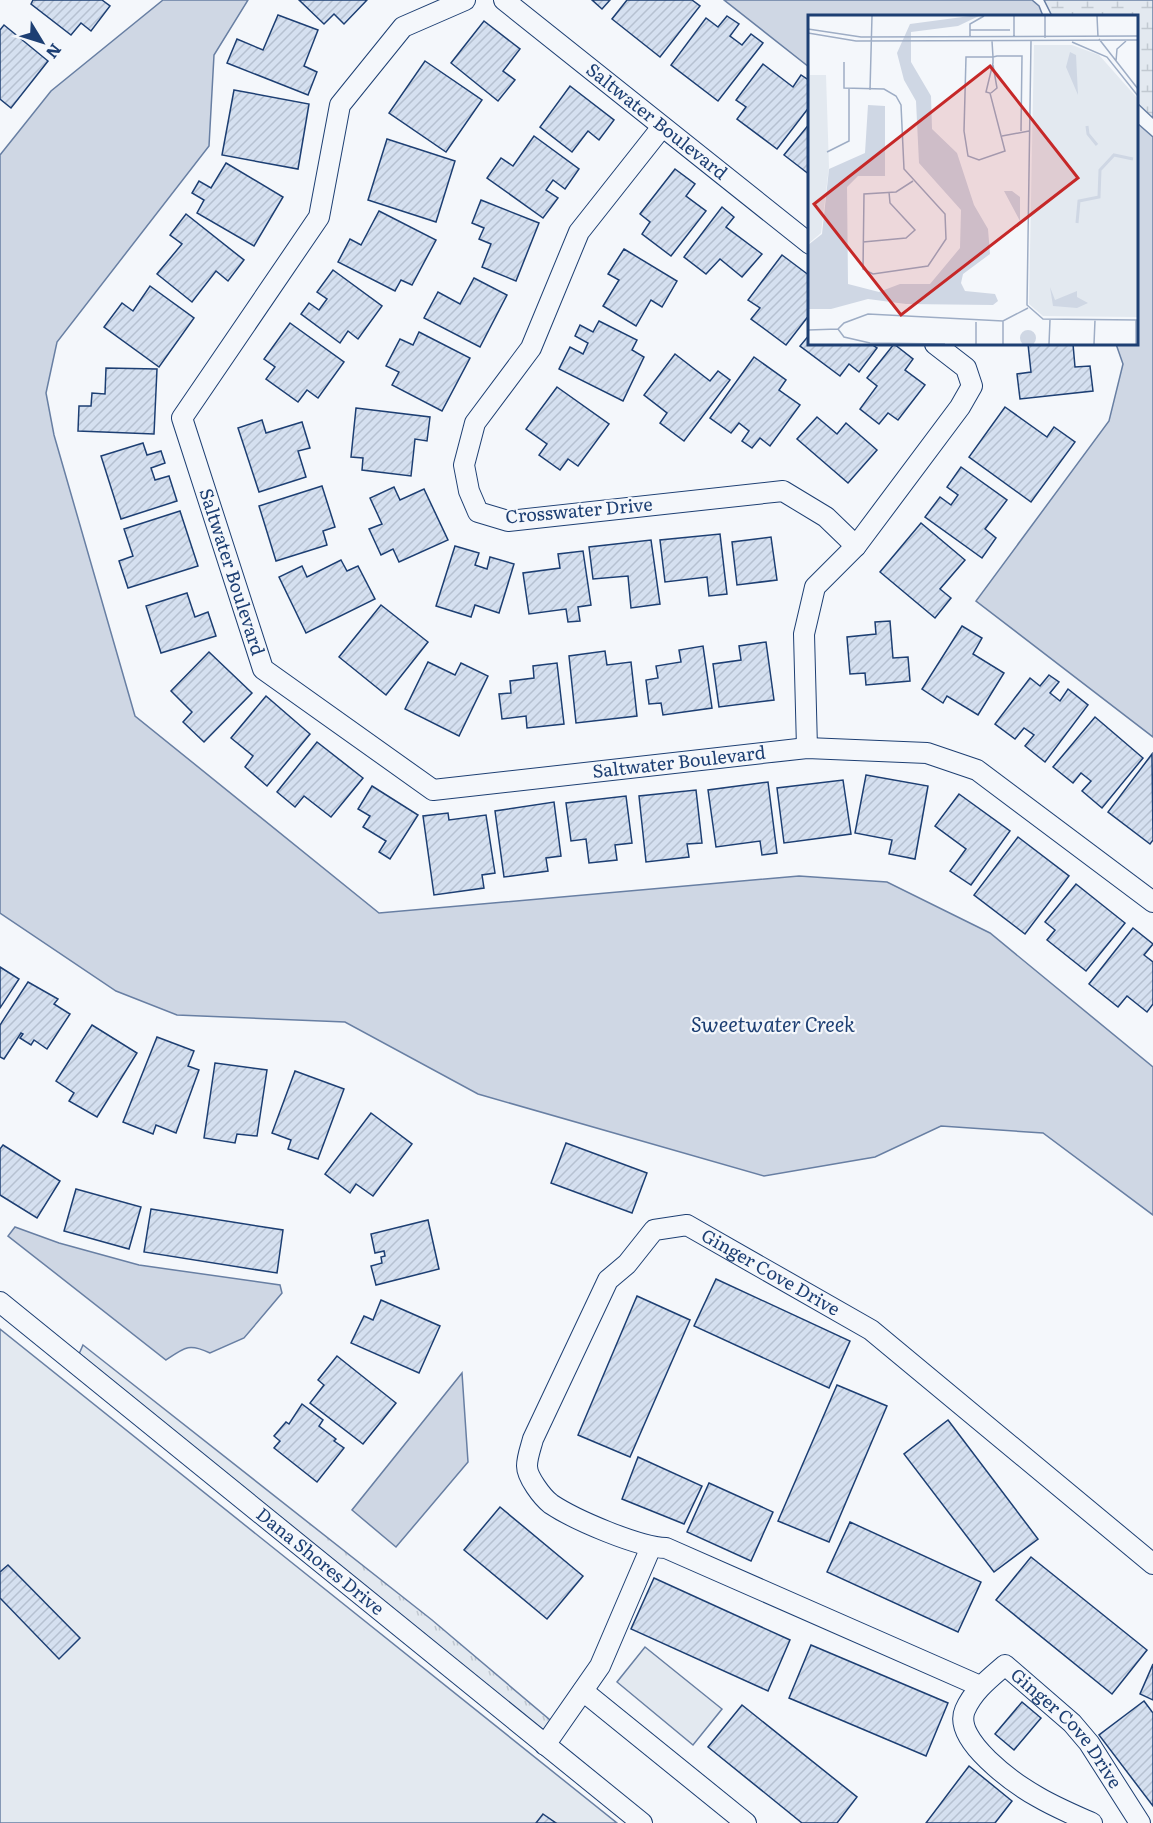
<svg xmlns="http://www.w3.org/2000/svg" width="1153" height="1823" font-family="Literata,serif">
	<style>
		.grass { fill: #e3e9f0; stroke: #687fa3; stroke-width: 1.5 }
		.wetland { fill: url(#wetland-marsh); stroke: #687fa3; stroke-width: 1.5 }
		.park { fill: url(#park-tufts); stroke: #687fa3; stroke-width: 1.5 }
		.water { fill: #cfd7e4; stroke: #687fa3; stroke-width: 1.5 }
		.building { fill: url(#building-hatch); stroke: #1d3f73; stroke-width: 1.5 }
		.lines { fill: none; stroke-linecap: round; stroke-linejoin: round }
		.minor-casing { stroke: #1d3f73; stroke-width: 22 }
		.minor { stroke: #f4f7fb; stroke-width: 20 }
		.labels { text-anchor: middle; stroke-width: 4.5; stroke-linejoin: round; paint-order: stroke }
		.street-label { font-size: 18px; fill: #1d3f73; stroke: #f4f7fb }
		.water-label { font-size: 20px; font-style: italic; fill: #1d3f73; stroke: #f4f7fb }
		.inset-river { fill: none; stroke: #cfd7e4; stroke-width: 3 }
		.inset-road { fill: none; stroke: #9eadc5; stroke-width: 1.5 }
		.view { fill: #c62828; fill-opacity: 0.15; stroke: #c62828; stroke-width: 3 }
		.inset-edge { fill: none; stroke: #1d3f73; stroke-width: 3 }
	</style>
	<defs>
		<pattern id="wetland-marsh" width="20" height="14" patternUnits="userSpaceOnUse" patternTransform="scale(1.5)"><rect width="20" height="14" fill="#e3e9f0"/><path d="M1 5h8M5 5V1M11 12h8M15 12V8" fill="none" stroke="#c2c9d1"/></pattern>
		<pattern id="park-tufts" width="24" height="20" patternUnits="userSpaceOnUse" patternTransform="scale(1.5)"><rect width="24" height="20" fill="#e3e9f0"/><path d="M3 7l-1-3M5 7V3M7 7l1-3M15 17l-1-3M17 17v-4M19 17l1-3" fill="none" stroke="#c2c9d1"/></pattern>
		<pattern id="building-hatch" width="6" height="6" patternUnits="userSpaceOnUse" patternTransform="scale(1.5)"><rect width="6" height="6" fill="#d5e0f0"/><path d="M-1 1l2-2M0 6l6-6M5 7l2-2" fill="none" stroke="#b6c1d1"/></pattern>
	</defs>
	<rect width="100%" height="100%" fill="#f4f7fb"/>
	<g class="grass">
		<path d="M0 1329 617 1823H0Z"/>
		<path d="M645 1647 722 1709 693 1745 617 1682Z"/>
	</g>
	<path class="wetland" d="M1044 0H1153V118L1137 103 1136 16H1052Z"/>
	<path class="park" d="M83 1345 432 1620 550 1720 543 1731 79 1354Z"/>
	<g class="water">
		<path d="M163 0H248L214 55 209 146 57 342 46 393 54 435 135 716 379 913 799 876 887 882 990 933 1153 1067V1215L1043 1133 941 1126 875 1157 764 1176 478 1094 345 1022 177 1015 116 991 0 913V155L51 91Z"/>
		<path d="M724 0H1032L1039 6 1043 16H810L809 67Z"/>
		<path d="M1137 123 1153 137V737L976 601 1109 421 1123 364 1116 344H1136Z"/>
		<path d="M15 1227 59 1243 139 1265 280 1285 282 1293 244 1338 210 1353C189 1343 185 1347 166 1360L8 1236Z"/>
		<path d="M462 1373 468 1462 396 1547 352 1510Z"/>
	</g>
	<g class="building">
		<path d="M33 0H102L110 6 91 31 81 23 71 35 31 4Z"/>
		<path d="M299 0H367L344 24 334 14 324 24Z"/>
		<path d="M592 0H610L602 9Z"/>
		<path d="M627 0H692L700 6 660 57 612 19Z"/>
		<path d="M278 15 318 30 304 66 317 72 308 95 227 63 237 39 263 50Z"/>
		<path d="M727 16 739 24 730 36 742 45 751 34 763 43 718 101 671 65 706 18 718 27Z"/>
		<path d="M484 21 520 49 503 71 515 80 498 101 451 63Z"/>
		<path d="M4 25 48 61 11 108 0 99V30Z"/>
		<path d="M425 61 482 100 446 152 389 113Z"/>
		<path d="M763 64 793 87 801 75 810 81V106L777 149 737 119 746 107 736 100Z"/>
		<path d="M570 86 614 120 599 140 588 131 572 152 540 127Z"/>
		<path d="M234 90 309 104 298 169 222 155Z"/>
		<path d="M810 123V175L784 155Z"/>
		<path d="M534 136 579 169 565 189 553 180 546 190 558 198 543 218 487 178 501 158 513 166Z"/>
		<path d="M387 139 455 161 436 222 368 200Z"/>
		<path d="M226 163 283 197 254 246 197 213 204 200 192 193 199 181 211 188Z"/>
		<path d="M675 169 695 184 686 196 706 211 671 256 642 234 650 222 640 214Z"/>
		<path d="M481 200 539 223 516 281 482 267 491 244 479 239 484 228 472 223Z"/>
		<path d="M722 207 734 217 726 227 762 254 742 277 720 259 706 274 684 257Z"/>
		<path d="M379 211 436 240 412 285 401 280 395 291 338 262 350 239 361 245Z"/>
		<path d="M186 214 244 260 228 281 216 271 192 302 157 274 182 244 170 235Z"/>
		<path d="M624 249 677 281 662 307 651 300 636 326 603 306 619 280 608 274Z"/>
		<path d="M782 255 810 276V314L786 345 751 319 760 308 748 300Z"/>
		<path d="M333 270 382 306 358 339 348 331 340 343 301 314 309 303 319 310 327 299 317 292Z"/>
		<path d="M474 278 507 295 480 347 424 318 438 292 460 304Z"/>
		<path d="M150 286 194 318 159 367 104 327 122 303 133 311Z"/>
		<path d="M599 321 637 340 632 350 644 357 623 401 559 369 570 347 583 354 588 343 575 336 580 325 593 332Z"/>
		<path d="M290 323 344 362 318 398 307 390 298 402 266 379 275 367 264 359Z"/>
		<path d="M419 332 470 358 442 411 392 385 399 372 386 366 400 339 413 345Z"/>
		<path d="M810 334V344H871L877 348 859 372 849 364 840 376 800 346Z"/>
		<path d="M894 344 913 359 905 370 925 385 898 420 888 413 879 424 860 409 877 386 867 378Z"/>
		<path d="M1028 344H1073L1075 367 1090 366 1093 391 1020 399 1017 374 1031 372Z"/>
		<path d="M675 354 710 381 718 371 730 380 684 441 660 423 667 413 644 395Z"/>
		<path d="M754 357 786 380 779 390 800 405 770 446 760 438 752 448 742 441 749 431 739 423 731 433 710 418Z"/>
		<path d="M106 368 157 369 154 434 78 431 79 406H91L92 393 105 394Z"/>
		<path d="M557 387 609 424 578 466 568 459 560 470 539 455 547 444 526 429Z"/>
		<path d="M1005 407 1047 437 1054 427 1075 442 1031 502 969 457Z"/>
		<path d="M356 408 430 417 427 441 415 439 411 476 362 470 363 458 351 457Z"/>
		<path d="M817 417 837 434 846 423 877 450 848 483 797 439Z"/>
		<path d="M262 420 266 433 302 422 310 448 298 451 306 477 259 492 238 428Z"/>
		<path d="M143 443 147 455 161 451 165 463 151 468 155 480 169 476 177 501 121 519 101 456Z"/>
		<path d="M961 467 1007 500 985 529 996 538 982 558 925 517 940 497 951 505 958 495 947 487Z"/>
		<path d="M322 486 335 527 323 531 327 545 276 561 259 506Z"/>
		<path d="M394 487 400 500 424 489 448 540 399 562 393 549 381 555 369 529 382 524 370 498Z"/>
		<path d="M180 511 198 566 128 588 119 561 133 556 124 529Z"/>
		<path d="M921 523 965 560 940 589 951 598 935 618 880 572Z"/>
		<path d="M720 534 727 594 709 596 707 577 665 582 660 540Z"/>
		<path d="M771 537 777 580 737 585 732 542Z"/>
		<path d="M651 540 660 604 631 608 628 576 593 579 589 547Z"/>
		<path d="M455 546 479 553 475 565 487 569 490 557 514 564 499 613 475 605 471 617 436 606Z"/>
		<path d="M583 551 591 605 578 607 580 621 568 622 566 609 529 614 523 573 560 568 558 554Z"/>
		<path d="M341 560 347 571 358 566 375 599 306 633 279 577 302 566 307 577Z"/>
		<path d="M187 593 195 617 208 612 216 636 161 653 146 606Z"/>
		<path d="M381 605 428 642 386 695 339 657Z"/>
		<path d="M890 621 893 658 908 657 910 681 866 685 865 673 850 674 847 637 876 634 875 622Z"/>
		<path d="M962 626 982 638 973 654 1004 673 978 715 947 696 943 703 922 689Z"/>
		<path d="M766 642 774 700 719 707 713 664 741 660 739 646Z"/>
		<path d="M703 646 712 708 663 715 661 703 649 704 646 680 658 678 656 666 681 662 679 650Z"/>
		<path d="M605 651 607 665 631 662 637 716 576 723 569 656Z"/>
		<path d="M209 652 252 693 204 742 183 722 192 712 171 691Z"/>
		<path d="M428 662 455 675 461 663 488 676 459 736 405 709Z"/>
		<path d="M557 663 564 724 527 728 526 716 502 719 499 694 511 693 510 681 534 678 533 666Z"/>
		<path d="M1049 675 1059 682 1050 693 1060 701 1068 689 1088 705 1045 762 1025 746 1034 735 1024 728 1015 739 995 724 1030 678 1040 686Z"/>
		<path d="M266 696 310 734 267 786 245 767 253 756 231 738Z"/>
		<path d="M1095 717 1143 758 1102 808 1082 791 1091 781 1081 773 1073 783 1053 767Z"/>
		<path d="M317 742 363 778 331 817 304 796 295 807 277 792Z"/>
		<path d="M1152 754 1153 840 1150 844 1108 812Z"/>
		<path d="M866 775 928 786 915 859 889 854 892 840 855 833Z"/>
		<path d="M843 780 851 834 784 843 777 788Z"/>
		<path d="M768 782 777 853 762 855 760 841 716 847 708 790Z"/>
		<path d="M372 786 418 815 390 859 379 852 386 841 363 827 370 816 358 809Z"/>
		<path d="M696 790 702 843 687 844 689 857 646 862 639 796Z"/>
		<path d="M959 794 1010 831 971 885 950 871 966 849 935 826Z"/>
		<path d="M626 796 632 843 615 845 617 860 589 863 586 839 571 841 566 803Z"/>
		<path d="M554 802 561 856 546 858 548 871 504 877 495 811Z"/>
		<path d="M448 813 449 820 486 815 495 873 482 875 484 888 434 895 423 816Z"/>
		<path d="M1018 837 1069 876 1025 934 974 895Z"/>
		<path d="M1076 884 1125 923 1086 971 1047 940 1055 930 1045 922Z"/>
		<path d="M1133 928 1153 944 1144 955 1153 962V1004L1147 1012 1127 996 1118 1007 1089 984Z"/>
		<path d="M0 967 19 979 0 1008Z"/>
		<path d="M28 982 58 999 54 1004 70 1014 47 1049 34 1040 31 1045 20 1038 23 1034 21 1033 4 1059 0 1057V1025Z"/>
		<path d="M92 1025 137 1053 97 1117 69 1101 74 1093 56 1081Z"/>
		<path d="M157 1037 194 1051 188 1066 199 1070 176 1133 156 1125 153 1134 123 1122Z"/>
		<path d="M215 1063 267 1070 257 1136 237 1134 235 1143 204 1138Z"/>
		<path d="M295 1071 344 1089 318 1159 288 1149 291 1140 272 1133Z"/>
		<path d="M371 1113 412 1144 373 1196 356 1184 350 1193 325 1174Z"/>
		<path d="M566 1143 647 1173 632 1213 551 1183Z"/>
		<path d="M3 1145 60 1181 37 1218 0 1195V1149Z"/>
		<path d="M76 1189 141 1207 129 1249 64 1231Z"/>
		<path d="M151 1209 283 1230 277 1273 144 1252Z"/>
		<path d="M428 1220 439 1269 376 1285 371 1266 382 1263 381 1257 385 1256 384 1251 375 1253 371 1234Z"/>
		<path d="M716 1279 850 1341 829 1388 694 1326Z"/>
		<path d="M637 1296 690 1320 630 1457 578 1435Z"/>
		<path d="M381 1300 440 1326 419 1373 351 1343 364 1316 373 1320Z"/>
		<path d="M337 1356 396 1403 363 1444 310 1403 324 1385 318 1380Z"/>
		<path d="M837 1385 887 1406 829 1542 778 1521Z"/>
		<path d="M302 1404 323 1420 319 1426 336 1439 334 1441 344 1448 317 1482 274 1448 280 1441 274 1436 286 1422 289 1424Z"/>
		<path d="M948 1420 1038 1539 994 1572 904 1454Z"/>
		<path d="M638 1457 702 1486 684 1524 622 1499Z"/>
		<path d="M709 1483 773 1512 751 1561 687 1532Z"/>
		<path d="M500 1507 583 1576 547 1619 464 1550Z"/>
		<path d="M850 1522 981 1582 958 1632 827 1572Z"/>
		<path d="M1031 1557 1147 1650 1112 1694 996 1600Z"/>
		<path d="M8 1565 80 1638 59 1659 0 1598V1572Z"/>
		<path d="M654 1578 790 1640 768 1691 631 1629Z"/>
		<path d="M811 1645 948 1703 926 1756 789 1698Z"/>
		<path d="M1153 1664V1700L1140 1694Z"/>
		<path d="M1144 1701 1153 1713V1806L1099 1735Z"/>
		<path d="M1022 1702 1041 1718 1014 1750 995 1734Z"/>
		<path d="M742 1705 857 1797 837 1823H802L708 1747Z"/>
		<path d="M969 1766 1012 1801 995 1823H926Z"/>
		<path d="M543 1814 556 1823H536Z"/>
	</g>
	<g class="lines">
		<defs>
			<g id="minor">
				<path id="s1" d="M465 0 403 27 340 105 319 217 182 418 263 669 433 790 807 748 927 753 977 770 1153 902"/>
				<path id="s2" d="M504 0 810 244"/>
				<path d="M662 127 579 232 531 348 475 423 464 465 469 491 478 512 508 521 783 491 826 517 856 546"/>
				<path d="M807 748 804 634 815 587 856 546 960 407 972 386 966 368 935 344"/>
				<path id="s3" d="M0 1302 642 1823"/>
				<path id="s4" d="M980 1686 666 1548C638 1547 575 1520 551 1504 542 1497 527 1477 527 1466 527 1457 531 1447 533 1439L608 1280 627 1264 654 1230 687 1225 871 1330 1153 1564"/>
				<path d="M583 1691 746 1823"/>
				<path d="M545 1745 600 1666 651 1547"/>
				<path id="s5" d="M1092 1823C1074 1815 1055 1807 1038 1797 1015 1784 952 1740 965 1710 973 1691 990 1678 1005 1665L1072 1723 1089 1743 1140 1823"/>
			</g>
		</defs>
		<use href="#minor" class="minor-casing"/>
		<use href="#minor" class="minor"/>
	</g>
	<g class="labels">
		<g class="street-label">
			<text dy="6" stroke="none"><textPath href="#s2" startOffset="195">Saltwater Boulevard</textPath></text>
			<text transform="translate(579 511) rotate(-5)" y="6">Crosswater Drive</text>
			<text dy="6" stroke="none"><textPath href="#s1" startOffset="687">Saltwater Boulevard</textPath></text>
			<text dy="6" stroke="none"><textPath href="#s1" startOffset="1245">Saltwater Boulevard</textPath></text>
			<text dy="6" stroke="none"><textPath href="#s4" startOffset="914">Ginger Cove Drive</textPath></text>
			<text dy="6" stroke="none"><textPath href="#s3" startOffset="412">Dana Shores Drive</textPath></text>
			<text dy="6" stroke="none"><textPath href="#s5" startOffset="330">Ginger Cove Drive</textPath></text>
		</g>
		<g class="water-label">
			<text x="773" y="1032">Sweetwater Creek</text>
		</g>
	</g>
	<g transform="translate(808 15)">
		<rect width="330" height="330" fill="#f4f7fb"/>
		<path d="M226 30H264L291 40 330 84V302L235 301 221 289Z" fill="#e3e9f0"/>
		<path d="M0 30 2 60H18L21 152 13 218 0 229Z" fill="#e3e9f0"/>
		<path d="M162 1H171L150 11 103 17V47L123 81 124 114 149 138 166 190 180 214 182 239 155 259 153 268 157 276 187 279 190 286 185 290 98 289 60 284 23 294H0V230L14 219 21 154 57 138 60 90 77 91V161H50L39 172 40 269 71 277 92 269H122L152 233 153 195 111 148 108 86 96 65 89 38 102 9ZM262 37 268 40 270 80 258 52ZM196 176H204L212 182V206ZM242 272 247 285 269 276V282L280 288 269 293 245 291ZM212 323a8 8 0 1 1 16 0a8 8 0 1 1-16 0Z" fill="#cfd7e4"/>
		<path class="inset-river" d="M279 111 280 119 289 130M269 208 271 186 291 182 292 155 306 140 325 144"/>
		<path class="inset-road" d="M289 1 290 22M0 14 53 22 330 21M162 15V9L176 1M0 18 48 26 330 25M162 21V15H202M206 21V1M237 23V1M291 24 330 74M184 26 185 42V48L178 77 182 78 197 136 171 145 160 141 156 116 158 42H185L189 41H214L213 116M223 26 219 290 235 304 330 305M264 27 299 42 330 81M308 46 309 34 318 26M36 47V73L76 74 88 81 93 90 96 154 137 199 138 224 120 251 65 259 55 254 56 179 88 177 105 166M62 75 64 1M183 78 189 73 185 50M194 121 221 116M19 137 41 126V74M55 227 98 223 107 215 82 188 81 177M30 314 36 308 60 299 195 306 220 293M0 315 30 314 36 322 62 328 137 329M168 329V307M195 329V306M241 329 242 305M286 329 287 305M328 329V305"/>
		<path class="view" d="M182 51 270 163 93 300 6 189Z"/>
		<rect width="330" height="330" class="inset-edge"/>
	</g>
	<g transform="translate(42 42) rotate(128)" stroke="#f4f7fb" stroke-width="4.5" paint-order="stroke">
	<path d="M0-4.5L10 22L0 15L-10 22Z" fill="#1d3f73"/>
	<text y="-9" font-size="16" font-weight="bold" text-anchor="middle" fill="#1d3f73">N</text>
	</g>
</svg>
